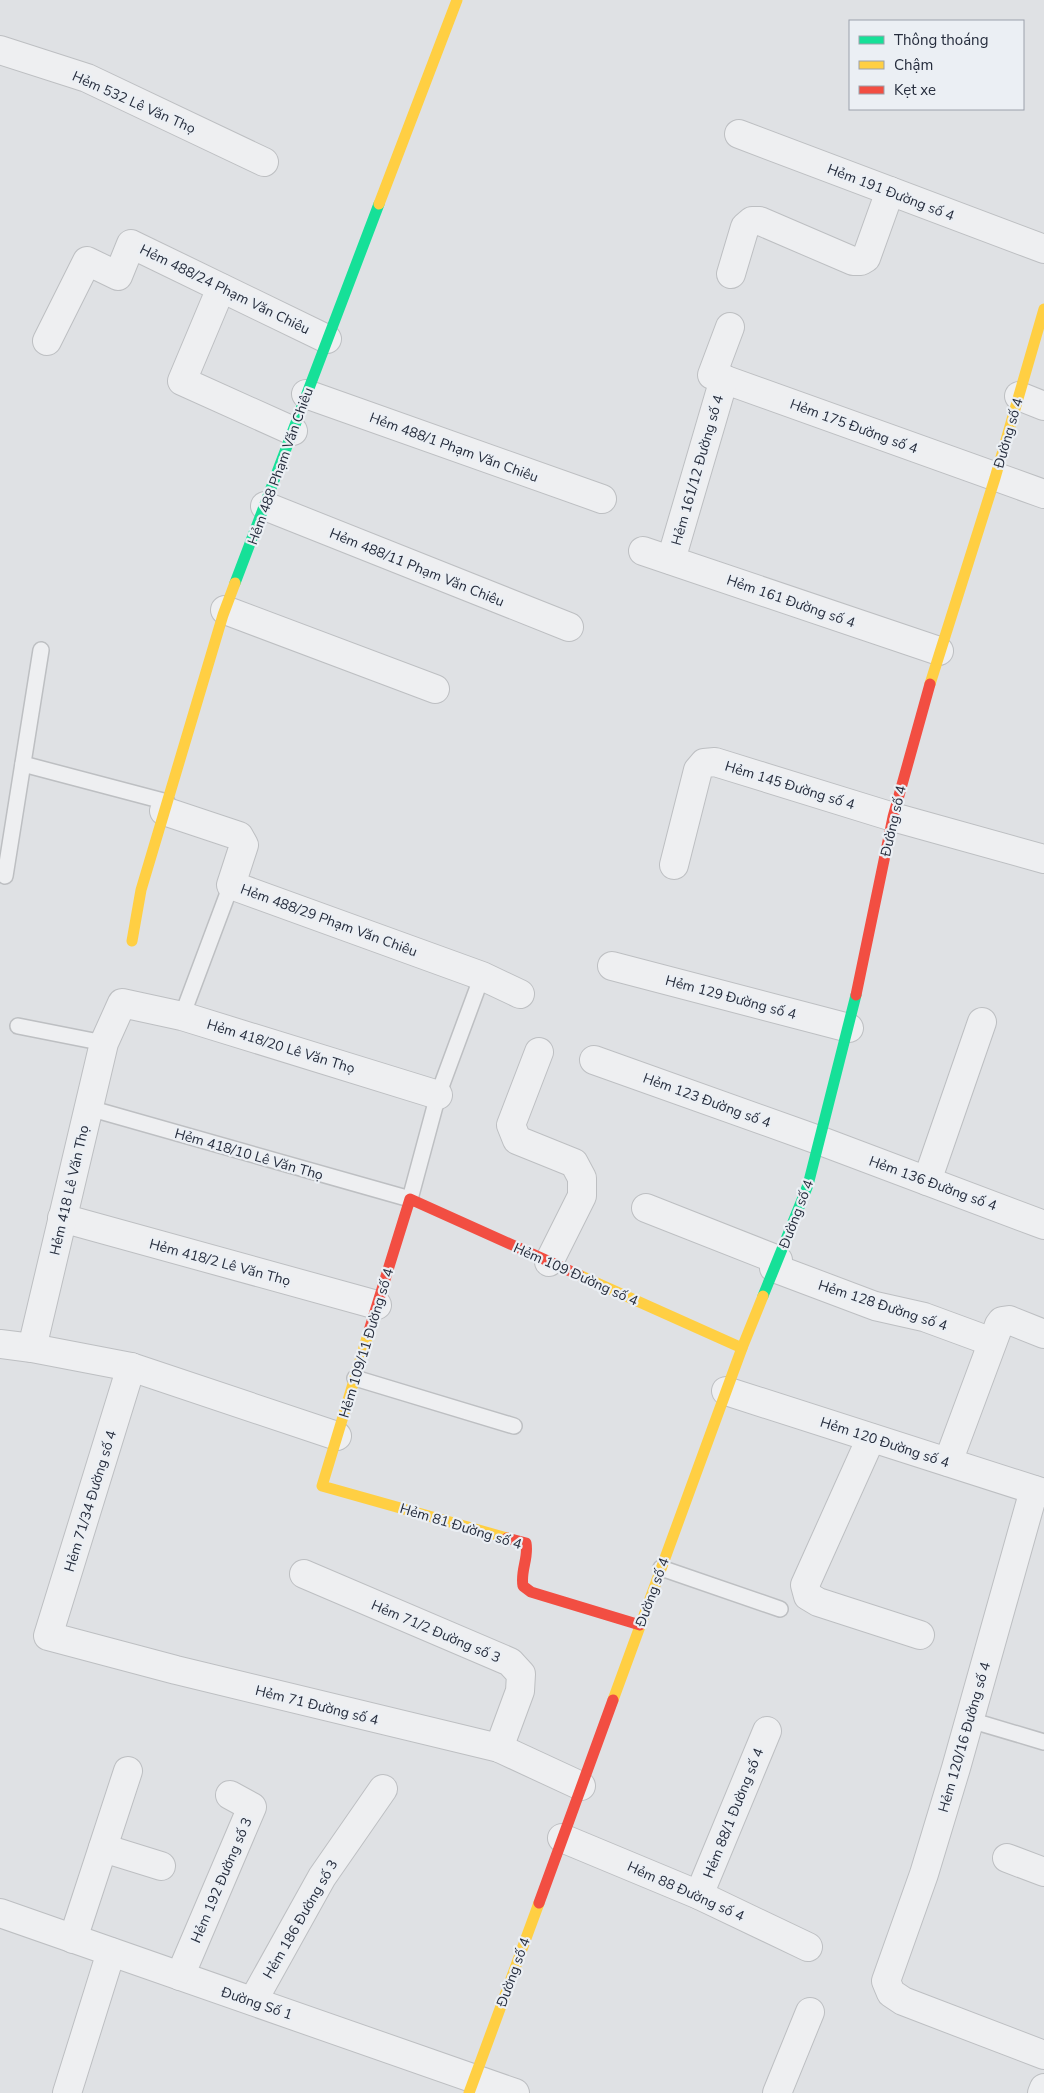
<svg xmlns="http://www.w3.org/2000/svg" width="1044" height="2093" font-family="'Nunito Sans',sans-serif">
	<style>
		.lines { fill: none; stroke-linecap: round; stroke-linejoin: round }
		.lane-casing { stroke: #bdbfc2; stroke-width: 18 }
		.street-casing { stroke: #bdbfc2; stroke-width: 30 }
		.lane { stroke: #eeeff1; stroke-width: 15 }
		.street { stroke: #eeeff1; stroke-width: 28 }
		.fast { stroke: #16e098; stroke-width: 11 }
		.slow { stroke: #ffcf43; stroke-width: 11 }
		.jam { stroke: #f24e42; stroke-width: 11 }
		.labels { text-anchor: middle; stroke-width: 4.5; stroke-linejoin: round; paint-order: stroke }
		.street-label { font-size: 14px; fill: #262d3d; stroke: #ebeff4 }
	</style>
	<rect width="100%" height="100%" fill="#dfe1e4"/>
	<g class="lines">
		<defs>
			<g id="lane">
				<path d="M23 764 167 802"/>
				<path d="M5 876 41 650"/>
				<path d="M182 1016 231 885"/>
				<path d="M18 1026 104 1043"/>
				<path d="M89 1108 410 1199 438 1095 482 976"/>
				<path d="M355 1378 514 1426"/>
				<path d="M661 1568 780 1609"/>
				<path d="M970 1720 1044 1742"/>
			</g>
			<g id="street">
				<path d="M0 50 87 78 264 162"/>
				<path d="M739 134 1044 249"/>
				<path d="M731 274 745 227 752 221H760L853 261H861L866 258 890 191"/>
				<path d="M221 288 182 381 293 431"/>
				<path d="M730 327 712 375 1044 494"/>
				<path d="M47 341 87 261 118 276 131 244 327 339"/>
				<path d="M306 394 602 499"/>
				<path d="M1019 396 1044 406"/>
				<path d="M265 506 569 627"/>
				<path d="M643 551 939 651"/>
				<path d="M671 560 724 379"/>
				<path d="M225 610 435 689"/>
				<path d="M164 811 239 836 244 845 231 885 482 976 520 994"/>
				<path d="M674 865 698 770 704 763 715 762 893 817 1044 859"/>
				<path d="M612 966 849 1028"/>
				<path d="M539 1052 511 1125 517 1140 574 1163 582 1178V1196L549 1262"/>
				<path d="M594 1060 821 1141 1044 1225"/>
				<path d="M927 1181 982 1022"/>
				<path d="M646 1208 778 1260"/>
				<path d="M62 1218 377 1305"/>
				<path d="M774 1268 875 1306 924 1317 992 1342"/>
				<path d="M0 1344 32 1348 104 1043 122 1003 182 1016 438 1095"/>
				<path d="M32 1348 131 1367 337 1436"/>
				<path d="M131 1367 48 1636 176 1670 499 1748 581 1786"/>
				<path d="M726 1391 1044 1493"/>
				<path d="M871 1438 805 1585 808 1596 818 1602 920 1635"/>
				<path d="M948 1462 999 1325 1002 1321 1009 1320 1044 1334"/>
				<path d="M1034 1490 956 1768 924 1874 886 1981 891 1993 903 2001 1044 2055"/>
				<path d="M304 1574 510 1662 521 1674 520 1691 499 1748"/>
				<path d="M562 1838 699 1895 808 1947"/>
				<path d="M103 1848 161 1866"/>
				<path d="M1007 1858 1044 1872"/>
				<path d="M699 1895 767 1731"/>
				<path d="M0 1913 515 2093"/>
				<path d="M73 1939 128 1771"/>
				<path d="M180 1976 252 1807 230 1795"/>
				<path d="M253 2001 322 1877 383 1789"/>
				<path d="M67 2093 111 1952"/>
				<path d="M777 2093 810 2012"/>
				<path d="M1042 2093 1044 2088"/>
			</g>
		</defs>
		<use href="#lane" class="lane-casing"/>
		<use href="#street" class="street-casing"/>
		<use href="#lane" class="lane"/>
		<use href="#street" class="street"/>
		<g class="fast">
			<path d="M235 583 379 204"/>
			<path d="M763 1296 808 1185 856 995"/>
		</g>
		<g class="slow">
			<path d="M379 204 457 0"/>
			<path d="M930 684 995 478 1044 309"/>
			<path d="M132 941 141 890 223 615 235 583"/>
			<path d="M579 1275 742 1348"/>
			<path d="M369 1331 322 1486 507 1538"/>
			<path d="M613 1700 742 1348 763 1296"/>
			<path d="M469 2093 539 1903"/>
		</g>
		<g class="jam">
			<path d="M856 995 893 817 930 684"/>
			<path d="M369 1331 410 1199 579 1275"/>
			<path d="M507 1538 526 1543C529 1558 520 1571 523 1586L531 1592 640 1625"/>
			<path d="M539 1903 613 1700"/>
		</g>
	</g>
	<g class="labels">
		<g class="street-label">
			<text transform="translate(134 102) rotate(24)" y="5">Hẻm 532 Lê Văn Thọ</text>
			<text transform="translate(891 192) rotate(21)" y="5">Hẻm 191 Đường số 4</text>
			<text transform="translate(225 289) rotate(26)" y="5">Hẻm 488/24 Phạm Văn Chiêu</text>
			<text transform="translate(854 426) rotate(20)" y="5">Hẻm 175 Đường số 4</text>
			<text transform="translate(1008 433) rotate(-74)" y="5">Đường số 4</text>
			<text transform="translate(454 447) rotate(20)" y="5">Hẻm 488/1 Phạm Văn Chiêu</text>
			<text transform="translate(280 466) rotate(-70)" y="5">Hẻm 488 Phạm Văn Chiêu</text>
			<text transform="translate(697 470) rotate(-74)" y="5">Hẻm 161/12 Đường số 4</text>
			<text transform="translate(417 567) rotate(22)" y="5">Hẻm 488/11 Phạm Văn Chiêu</text>
			<text transform="translate(791 601) rotate(19)" y="5">Hẻm 161 Đường số 4</text>
			<text transform="translate(790 785) rotate(17)" y="5">Hẻm 145 Đường số 4</text>
			<text transform="translate(893 821) rotate(-77)" y="5">Đường số 4</text>
			<text transform="translate(329 920) rotate(20)" y="5">Hẻm 488/29 Phạm Văn Chiêu</text>
			<text transform="translate(731 997) rotate(15)" y="5">Hẻm 129 Đường số 4</text>
			<text transform="translate(281 1046) rotate(17)" y="5">Hẻm 418/20 Lê Văn Thọ</text>
			<text transform="translate(707 1100) rotate(20)" y="5">Hẻm 123 Đường số 4</text>
			<text transform="translate(249 1154) rotate(16)" y="5">Hẻm 418/10 Lê Văn Thọ</text>
			<text transform="translate(933 1183) rotate(20)" y="5">Hẻm 136 Đường số 4</text>
			<text transform="translate(69 1190) rotate(-77)" y="5">Hẻm 418 Lê Văn Thọ</text>
			<text transform="translate(796 1214) rotate(-69)" y="5">Đường số 4</text>
			<text transform="translate(220 1262) rotate(15)" y="5">Hẻm 418/2 Lê Văn Thọ</text>
			<text transform="translate(576 1274) rotate(24)" y="5">Hẻm 109 Đường số 4</text>
			<text transform="translate(883 1305) rotate(18)" y="5">Hẻm 128 Đường số 4</text>
			<text transform="translate(366 1343) rotate(-73)" y="5">Hẻm 109/11 Đường số 4</text>
			<text transform="translate(885 1442) rotate(18)" y="5">Hẻm 120 Đường số 4</text>
			<text transform="translate(90 1501) rotate(-73)" y="5">Hẻm 71/34 Đường số 4</text>
			<text transform="translate(461 1526) rotate(17)" y="5">Hẻm 81 Đường số 4</text>
			<text transform="translate(652 1592) rotate(-70)" y="5">Đường số 4</text>
			<text transform="translate(436 1631) rotate(23)" y="5">Hẻm 71/2 Đường số 3</text>
			<text transform="translate(317 1705) rotate(14)" y="5">Hẻm 71 Đường số 4</text>
			<text transform="translate(964 1737) rotate(-74)" y="5">Hẻm 120/16 Đường số 4</text>
			<text transform="translate(733 1813) rotate(-68)" y="5">Hẻm 88/1 Đường số 4</text>
			<text transform="translate(221 1880) rotate(-67)" y="5">Hẻm 192 Đường số 3</text>
			<text transform="translate(686 1891) rotate(24)" y="5">Hẻm 88 Đường số 4</text>
			<text transform="translate(300 1919) rotate(-60)" y="5">Hẻm 186 Đường số 3</text>
			<text transform="translate(513 1972) rotate(-70)" y="5">Đường số 4</text>
			<text transform="translate(257 2003) rotate(19)" y="5">Đường Số 1</text>
		</g>
	</g>
	<rect x="849" y="20" width="175" height="90" fill="#ebeff4" stroke="#9ca1ab"/>
	<rect x="859" y="36" width="25" height="8" fill="#16e098" stroke="#9ca1ab"/>
	<text x="894" y="45" font-size="15" fill="#262d3d">Thông thoáng</text>
	<rect x="859" y="61" width="25" height="8" fill="#ffcf43" stroke="#9ca1ab"/>
	<text x="894" y="70" font-size="15" fill="#262d3d">Chậm</text>
	<rect x="859" y="86" width="25" height="8" fill="#f24e42" stroke="#9ca1ab"/>
	<text x="894" y="95" font-size="15" fill="#262d3d">Kẹt xe</text>
</svg>
